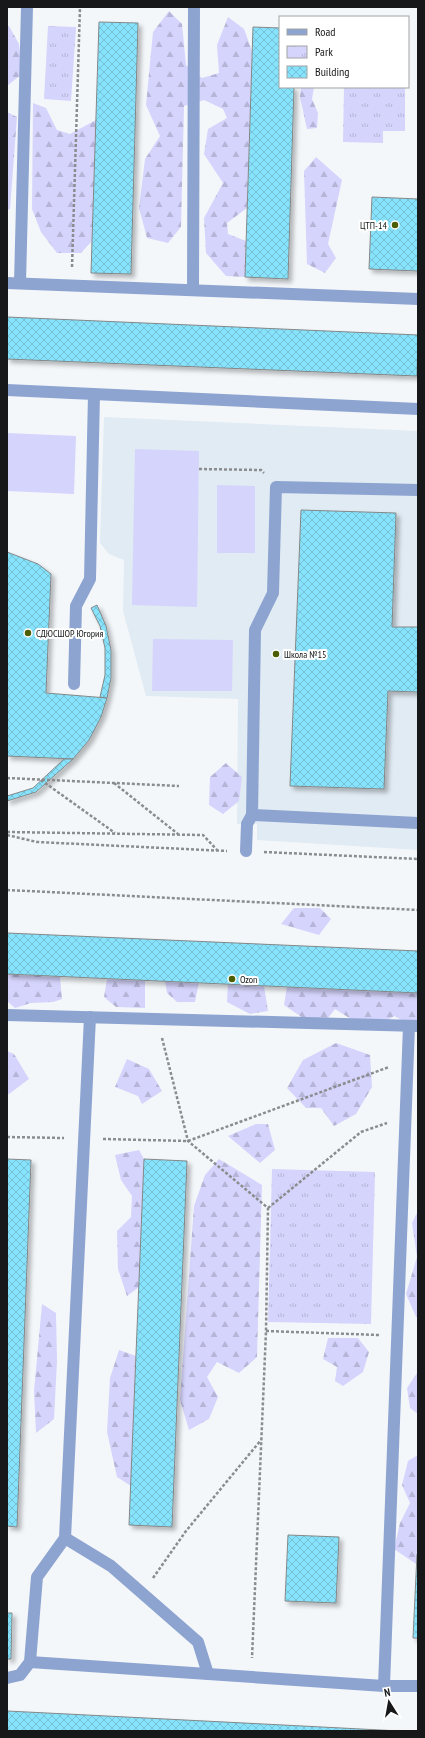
<svg xmlns="http://www.w3.org/2000/svg" width="425" height="1738" font-family="'PT Sans Narrow',sans-serif">
	<style>
		.built { fill: #e1ebf3 }
		.forest { fill: url(#forest-firs) }
		.park { fill: url(#park-tufts) }
		.pitch { fill: #d5d4fc }
		.building { fill: url(#building-cross-hatch); stroke: #848889; filter: url(#shadow) }
		.lines { fill: none; stroke-linecap: round; stroke-linejoin: round }
		.path { stroke: #8a8c8e; stroke-width: 2.5; stroke-dasharray: 3 2; stroke-linecap: butt }
		.minor { stroke: #8ea4d0; stroke-width: 12 }
		.poi-dot { fill: #4b5e04; stroke: #fff; stroke-width: 1.5 }
		.labels { text-anchor: middle; stroke-width: 4; stroke-linejoin: round; paint-order: stroke }
		.poi-label { font-size: 10px; fill: #171819; stroke: #fff; text-anchor: start }
	</style>
	<defs>
		<pattern id="forest-firs" width="22" height="20" patternUnits="userSpaceOnUse"><rect width="22" height="20" fill="#d5d4fc"/><path d="M5 1l3.5 6h-7zM16 11l3.5 6h-7z" fill="#b6b5d7"/></pattern>
		<pattern id="park-tufts" width="24" height="20" patternUnits="userSpaceOnUse"><rect width="24" height="20" fill="#d5d4fc"/><path d="M3 7l-1-3M5 7V3M7 7l1-3M15 17l-1-3M17 17v-4M19 17l1-3" fill="none" stroke="#b6b5d7"/></pattern>
		<pattern id="building-cross-hatch" width="8" height="8" patternUnits="userSpaceOnUse"><rect width="8" height="8" fill="#87e3fb"/><path d="M0 0l8 8M0 8l8-8" fill="none" stroke="#74c2d7"/></pattern>
		<filter id="shadow"><feDropShadow dx="3.5" dy="3.5" stdDeviation="2" flood-color="#0004"/></filter>
	</defs>
	<rect width="100%" height="100%" fill="#f4f7fa"/>
	<path class="built" d="M104 417 418 431V850L257 840V824H237L238 699 146 696 123 611 124 560 109 554 100 543Z"/>
	<g class="forest">
		<path d="M169 11 182 24 186 65 202 78 219 73 217 45 228 17 244 29 252 51 247 208 227 223 228 234 246 241 245 277 226 276 206 253 204 218 223 183 204 154 208 129 227 118 223 109 204 100 184 106 181 227 168 243 147 238 139 208 145 159 160 136 146 105 153 32Z"/>
		<path d="M9 26 19 44 22 74 7 86V27Z"/>
		<path d="M301 87H314L312 99 318 113 317 128 307 129 300 97Z"/>
		<path d="M33 103 46 108 57 130 70 134 96 120 92 241 81 253H57L41 232 32 209Z"/>
		<path d="M7 112 17 117 10 209 7 210Z"/>
		<path d="M316 157 342 180 328 244 336 258 325 273 307 264 304 171Z"/>
		<path d="M226 763 242 777 239 801 223 814 209 805 210 777Z"/>
		<path d="M294 908H320L331 919 319 935 281 924Z"/>
		<path d="M7 974 60 977 62 999 53 1002 31 1003 15 1008 7 1001Z"/>
		<path d="M107 979 145 980V1008L116 1007 104 997Z"/>
		<path d="M165 981 199 982 195 1002H177L167 993Z"/>
		<path d="M228 984 264 986 268 1011 250 1014 227 1002Z"/>
		<path d="M287 987 418 993V1027H415L394 1016 382 1024 354 1021 335 1009 328 1018H303L284 1005Z"/>
		<path d="M336 1043 370 1055 372 1087 356 1114 334 1126 321 1108H306L287 1088 303 1060Z"/>
		<path d="M7 1051 14 1054 29 1079 9 1094H7Z"/>
		<path d="M127 1059 149 1069 162 1091 142 1104 138 1096 115 1087Z"/>
		<path d="M256 1124H268L275 1150 260 1163 228 1136Z"/>
		<path d="M139 1150 144 1159 139 1287 127 1296 118 1269 117 1231 131 1217 132 1196 121 1180 115 1155Z"/>
		<path d="M219 1159 262 1185 257 1357 239 1373 217 1362 207 1377 218 1397 209 1419 189 1430 180 1400 194 1206 205 1175Z"/>
		<path d="M418 1211V1317H416L406 1294 417 1257 412 1223Z"/>
		<path d="M42 1304 56 1313 57 1361 54 1419 36 1433 34 1391Z"/>
		<path d="M328 1338H358L369 1352 363 1372 343 1386 335 1381 337 1367 323 1359Z"/>
		<path d="M119 1350 136 1356 131 1486 117 1477 107 1432 110 1378Z"/>
		<path d="M418 1355V1414L410 1408 407 1388 417 1373Z"/>
		<path d="M418 1455V1535L416 1564 394 1549 400 1523 410 1503 402 1485 408 1461Z"/>
	</g>
	<g class="park">
		<path d="M48 26 76 27 71 101 44 99Z"/>
		<path d="M344 87H405V131H383V143L343 142Z"/>
		<path d="M272 1169 375 1172 371 1324 268 1322Z"/>
	</g>
	<g class="pitch">
		<path d="M7 433 76 436 74 494 7 491Z"/>
		<path d="M135 449 199 451 197 607 132 605Z"/>
		<path d="M217 485 255 486V553H217Z"/>
		<path d="M153 639 233 640 232 691H152Z"/>
	</g>
	<g class="building">
		<path d="M99 22 138 23 131 274 91 273Z"/>
		<path d="M253 27 280 28V87H294L288 279 245 277Z"/>
		<path d="M372 197 418 199V271L369 269Z"/>
		<path d="M7 317 418 335 417 376 7 359Z"/>
		<path d="M301 510 396 513 392 627H418V692L388 691 384 789 290 786Z"/>
		<path d="M7 552 38 564 51 574 46 693 107 698 101 717 89 740 73 759 7 756Z"/>
		<path d="M97 605 106 626 111 650V678L107 698 100 697 105 675V648L100 626 91 608Z"/>
		<path d="M64 759H73L36 792 7 801V796L33 788Z"/>
		<path d="M7 933 418 951V993L7 974Z"/>
		<path d="M7 1159 31 1160 17 1527 7 1526Z"/>
		<path d="M144 1159 187 1161 172 1527 129 1525Z"/>
		<path d="M288 1535 339 1537 336 1603 285 1601Z"/>
		<path d="M417 1554H418V1638H413Z"/>
		<path d="M7 1613H12L11 1659H7Z"/>
		<path d="M7 1711 67 1714 400 1731H7Z"/>
	</g>
	<g class="lines">
		<g class="path">
			<path d="M72 267 80 7"/>
			<path d="M199 469 261 470 264 473"/>
			<path d="M7 778 179 786"/>
			<path d="M41 780 115 833"/>
			<path d="M114 783 178 834"/>
			<path d="M7 832 203 835 217 850"/>
			<path d="M7 835 37 842 227 851"/>
			<path d="M264 852 418 859"/>
			<path d="M7 890 418 910"/>
			<path d="M162 1038 188 1141 268 1208 266 1331 252 1658"/>
			<path d="M7 1137 64 1138"/>
			<path d="M103 1139 188 1141 389 1067"/>
			<path d="M268 1208 361 1132 387 1123"/>
			<path d="M266 1331 379 1335"/>
			<path d="M153 1578 186 1531 261 1440"/>
		</g>
		<g class="minor">
			<path d="M7 283 418 299"/>
			<path d="M20 283 27 7"/>
			<path d="M193 290 194 7"/>
			<path d="M7 390 418 409"/>
			<path d="M74 684 76 606 90 579 94 394"/>
			<path d="M252 815 418 823"/>
			<path d="M246 851 247 824 252 815 255 630 273 593 276 487 418 490"/>
			<path d="M7 1015 418 1026"/>
			<path d="M65 1538 111 1566 198 1642 208 1674"/>
			<path d="M30 1662 37 1577 65 1538 90 1017"/>
			<path d="M7 1678 20 1675 30 1662 384 1686H418"/>
			<path d="M384 1686 409 1026"/>
		</g>
	</g>
	<g class="poi-dot">
		<circle cx="395" cy="225" r="4"/>
		<circle cx="28" cy="633" r="4"/>
		<circle cx="276" cy="654" r="4"/>
		<circle cx="232" cy="979" r="4"/>
	</g>
	<g class="labels">
		<g class="poi-label">
			<text x="387" y="229" text-anchor="end">ЦТП-14</text>
			<text x="36" y="637">СДЮСШОР Югория</text>
			<text x="284" y="658">Школа №15</text>
			<text x="240" y="983">Ozon</text>
		</g>
	</g>
	<rect width="425" height="1738" fill="none" stroke="#171819" stroke-width="16"/>
	<rect x="279" y="16" width="130" height="72" fill="#ffffff" stroke="#a2a3a3"/>
	<rect x="287" y="29" width="20" height="6" fill="#8ea4d0" stroke="#a2a3a3"/>
	<text x="315" y="36" font-size="12" fill="#171819">Road</text>
	<rect x="287" y="46" width="20" height="12" fill="url(#park-tufts)" stroke="#a2a3a3"/>
	<text x="315" y="56" font-size="12" fill="#171819">Park</text>
	<rect x="287" y="66" width="20" height="12" fill="url(#building-cross-hatch)" stroke="#a2a3a3"/>
	<text x="315" y="76" font-size="12" fill="#171819">Building</text>
	<g transform="translate(389 1702) rotate(349)" stroke="#ffffff" stroke-width="3" paint-order="stroke">
	<path d="M0-3L7 15L0 10L-7 15Z" fill="#171819"/>
	<text y="-6" font-size="11" font-weight="bold" text-anchor="middle" fill="#171819">N</text>
	</g>
</svg>
